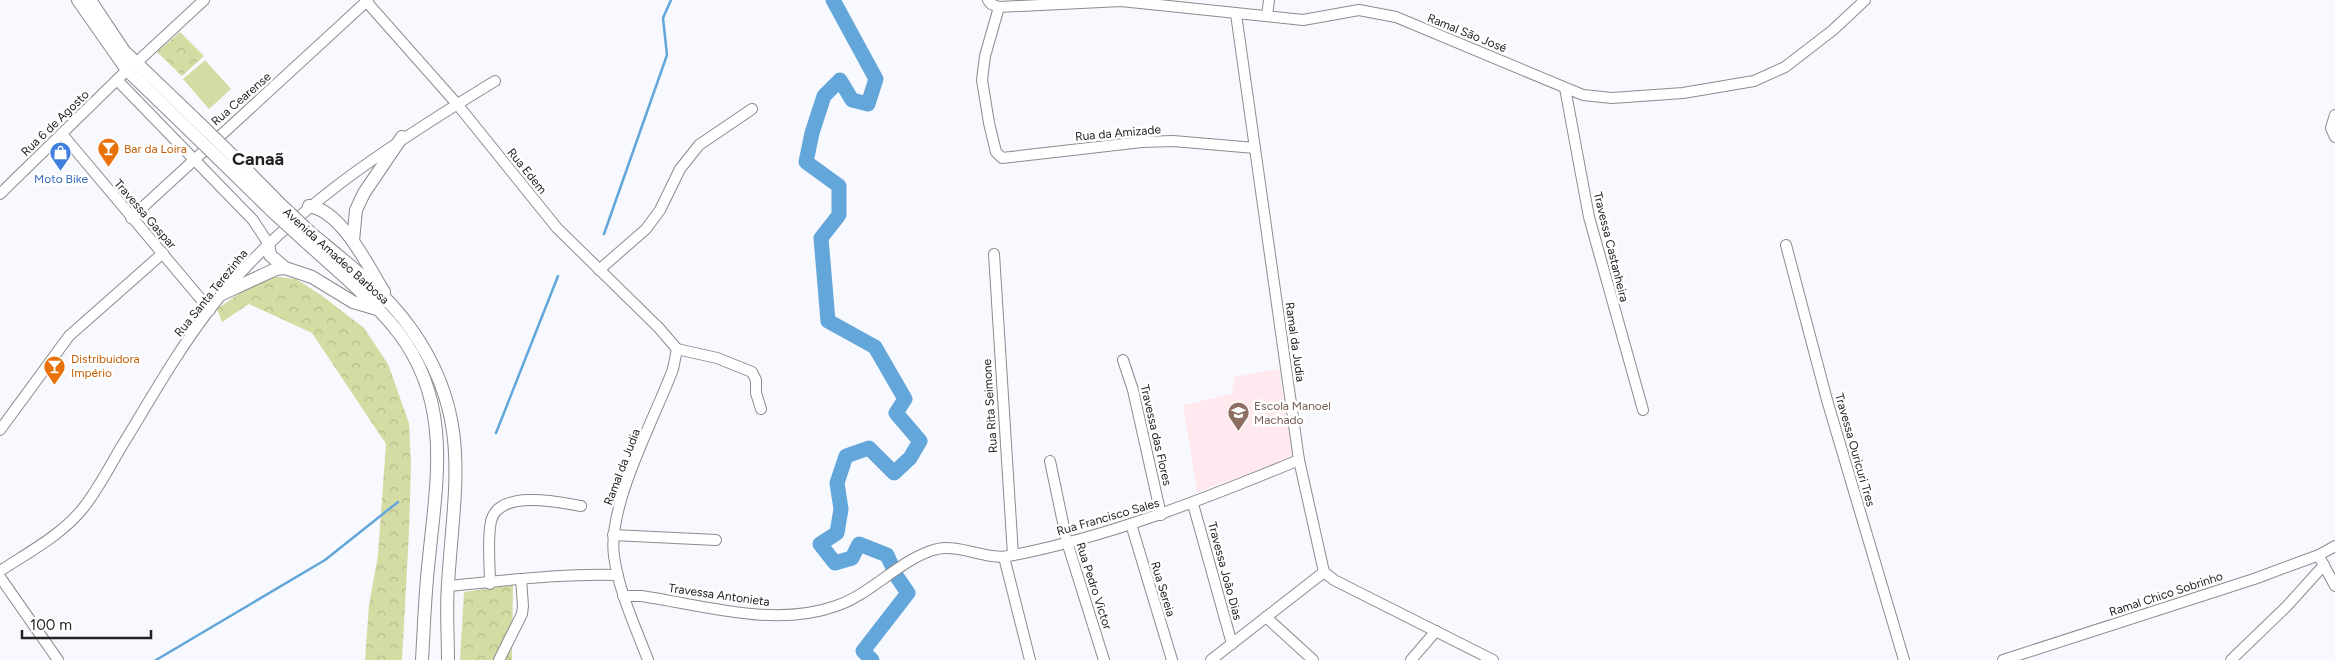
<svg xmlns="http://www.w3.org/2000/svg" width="2335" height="660" font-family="Figtree,sans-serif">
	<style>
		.education { fill: #ffe9ee }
		.green { fill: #d4dba3 }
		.park { fill: url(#park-crowns) }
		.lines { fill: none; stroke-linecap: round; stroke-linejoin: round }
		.stream { stroke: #63a6da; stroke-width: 2.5 }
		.river { stroke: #63a6da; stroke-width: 15 }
		.minor-casing { stroke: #8a8c91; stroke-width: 12 }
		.major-casing { stroke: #8a8c91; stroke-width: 14 }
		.minor { stroke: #fff; stroke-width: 10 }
		.major { stroke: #fff; stroke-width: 12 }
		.major-bridge-casing { stroke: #8a8c91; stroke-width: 14; stroke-linecap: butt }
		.major-bridge { stroke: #fff; stroke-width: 12 }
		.labels { text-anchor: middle; stroke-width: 5; stroke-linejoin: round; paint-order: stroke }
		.street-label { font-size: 12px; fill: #232325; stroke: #fff }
		.food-label { font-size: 12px; fill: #c56008; stroke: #fff; text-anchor: start }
		.shop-label { font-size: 12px; fill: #366cbe; stroke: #fff }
		.education-label { font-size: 12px; fill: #785e54; stroke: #fff; text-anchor: start }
		.district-label { font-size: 18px; font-weight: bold; fill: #232325; stroke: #fff }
	</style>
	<defs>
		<pattern id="park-crowns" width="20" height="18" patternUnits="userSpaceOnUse" patternTransform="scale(1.25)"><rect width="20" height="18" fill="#d4dba3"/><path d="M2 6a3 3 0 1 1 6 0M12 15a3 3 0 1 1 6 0" fill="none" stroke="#b6bc8c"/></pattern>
	</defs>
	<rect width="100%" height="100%" fill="#f8f9ff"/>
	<path class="education" d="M1279 369 1293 458 1197 492 1183 405 1232 394 1234 377Z"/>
	<path class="green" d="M205 60 231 89 209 109 183 79Z"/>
	<g class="park">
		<path d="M180 32 204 56 182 76 157 52Z"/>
		<path d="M271 276 296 279 321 295 364 328 388 364 409 423 411 465 409 532 402 660H365L369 605 378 555 386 444 312 333 249 304 222 322 217 309 244 290Z"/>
		<path d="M513 585 512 660H460L464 592Z"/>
	</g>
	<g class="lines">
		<g class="stream">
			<path d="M604 234 667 55 663 18 671 0"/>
			<path d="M496 433 558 276"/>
			<path d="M156 660 325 560 398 502"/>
		</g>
		<path class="river" d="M833 0 876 79 868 104 852 100 840 80 824 96 812 133 806 162 839 186V215L821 238 828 321 875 347 905 399 896 413 920 441 910 458 894 473 869 448 846 456 837 483 841 509 837 533 820 544 835 563 852 558 859 544 887 555 897 577 908 593 863 651 872 660"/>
		<defs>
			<g id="minor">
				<path d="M365 0 457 104 557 228 659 328 677 349"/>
				<path d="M988 0 991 4 999 7 1121 1 1303 20 1359 10 1396 17 1583 95 1612 98 1683 93 1754 81 1785 67 1833 30 1865 0"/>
				<path d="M999 7 985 56 982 80 989 123 996 152 1002 158 1142 142 1173 141 1255 148"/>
				<path d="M1236 14 1299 460 1324 572 1334 580 1493 660"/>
				<path d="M1267 16 1269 0"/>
				<path d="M136 63 204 0"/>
				<path d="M117 80 253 220 268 243"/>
				<path d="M1565 88 1589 217 1643 410"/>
				<path d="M2335 115 2331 128 2335 137"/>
				<path d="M62 134 210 310"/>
				<path d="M0 194 127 70"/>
				<path d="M131 218 368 0"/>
				<path d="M1786 245 1827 400 1904 660"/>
				<path d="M994 254 1013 555"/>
				<path d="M599 270 646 229 660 210 680 169 699 145 752 109"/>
				<path d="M677 349 717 358 752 372 756 380V393L761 409"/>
				<path d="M1123 360 1133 390 1161 515"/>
				<path d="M0 430 69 336 163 253"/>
				<path d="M1050 461 1067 542 1104 660"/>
				<path d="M1193 504 1232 644"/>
				<path d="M1131 524 1172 660"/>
				<path d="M613 535 716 540"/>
				<path d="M1004 557 1030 660"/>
				<path d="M2321 560 2335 586"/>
				<path d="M0 571C29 552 63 534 84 507 98 489 109 468 120 449 149 402 176 353 210 309 286 211 390 145 495 81"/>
				<path d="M0 577 58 660"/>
				<path d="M490 584C490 564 487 540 491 521 499 489 559 502 581 506"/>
				<path d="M447 586C504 581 560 573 618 575"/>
				<path d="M623 596H641C703 605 774 628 836 606 872 594 901 558 937 549 960 544 986 560 1009 556 1109 537 1204 499 1299 460"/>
				<path d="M1266 617 1313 660"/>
				<path d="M499 660 522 614 523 606 521 579"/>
				<path d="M648 660C635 626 619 592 614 556 607 505 655 418 673 369L677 349"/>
				<path d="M1211 660 1324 572"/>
				<path d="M1411 660 1436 631"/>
				<path d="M2003 660 2254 579 2319 555 2335 546"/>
				<path d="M2231 660 2287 606 2324 565"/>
			</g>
			<g id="major">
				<path d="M78 0 127 70 186 127"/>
				<path d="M90 0 124 51 194 118"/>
				<path d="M233 156 279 203"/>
				<path d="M224 164 271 210"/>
				<path d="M309 206C342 211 368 266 384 292"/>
				<path d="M313 235C347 263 385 292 411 329 473 416 454 486 448 584 446 609 448 635 448 660"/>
				<path d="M353 241 356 210 364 193 402 137"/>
				<path d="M306 242C338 271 372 299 398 332 452 402 437 478 429 558 425 592 424 626 422 660"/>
				<path d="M268 243 270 255 285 268 312 277 353 302 377 309"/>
				<path d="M222 294 276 269 285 268"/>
			</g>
		</defs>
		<use href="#minor" class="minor-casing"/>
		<use href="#major" class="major-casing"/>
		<use href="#minor" class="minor"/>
		<use href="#major" class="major"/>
		<defs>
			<g id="major-bridge">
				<path d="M194 118 233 156"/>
				<path d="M186 127 224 164"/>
				<path d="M279 203 313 235"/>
				<path d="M271 210 306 242"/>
			</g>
		</defs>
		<use href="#major-bridge" class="major-bridge-casing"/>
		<use href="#major-bridge" class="major-bridge"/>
	</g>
	<defs>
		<symbol id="bar-pin" viewBox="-11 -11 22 30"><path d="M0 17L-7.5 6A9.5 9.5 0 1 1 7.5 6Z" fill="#e8710a" stroke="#fff"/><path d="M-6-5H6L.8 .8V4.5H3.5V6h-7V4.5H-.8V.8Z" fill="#fff"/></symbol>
		<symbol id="shop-pin" viewBox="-11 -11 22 30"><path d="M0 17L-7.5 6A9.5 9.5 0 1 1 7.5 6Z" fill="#3f7fe0" stroke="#fff"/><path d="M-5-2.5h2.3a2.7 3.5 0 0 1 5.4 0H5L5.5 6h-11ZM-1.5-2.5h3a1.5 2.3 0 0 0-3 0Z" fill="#fff"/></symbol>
		<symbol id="school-pin" viewBox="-11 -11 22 30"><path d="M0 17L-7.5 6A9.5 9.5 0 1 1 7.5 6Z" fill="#8d6e63" stroke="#fff"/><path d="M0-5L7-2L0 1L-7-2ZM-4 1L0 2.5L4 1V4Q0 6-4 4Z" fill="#fff"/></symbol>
	</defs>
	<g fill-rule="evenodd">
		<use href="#bar-pin" x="96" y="136" width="25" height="34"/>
		<use href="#shop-pin" x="48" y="140" width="25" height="34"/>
		<use href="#bar-pin" x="42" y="354" width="25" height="34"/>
		<use href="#school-pin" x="1226" y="400" width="25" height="34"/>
	</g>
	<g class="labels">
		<g class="street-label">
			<text transform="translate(1467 33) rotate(22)" y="4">Ramal São José</text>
			<text transform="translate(241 99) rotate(-41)" y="4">Rua Cearense</text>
			<text transform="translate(55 123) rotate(-44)" y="4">Rua 6 de Agosto</text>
			<text transform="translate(1118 133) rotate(-5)" y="4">Rua da Amizade</text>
			<text transform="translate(527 171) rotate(51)" y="4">Rua Edem</text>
			<text transform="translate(145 214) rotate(49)" y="4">Travessa Gaspar</text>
			<text transform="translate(1611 247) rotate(76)" y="4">Travessa Castanheira</text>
			<text transform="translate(336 256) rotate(42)" y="4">Avenida Amadeo Barbosa</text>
			<text transform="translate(211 293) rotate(-51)" y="4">Rua Santa Terezinha</text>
			<text transform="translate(1295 342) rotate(82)" y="4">Ramal da Judia</text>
			<text transform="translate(990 406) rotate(-94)" y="4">Rua Rita Seimone</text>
			<text transform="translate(1156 435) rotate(77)" y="4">Travessa das Flores</text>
			<text transform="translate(1855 450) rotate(74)" y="4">Travessa Ouricuri Tres</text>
			<text transform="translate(622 467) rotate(-69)" y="4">Ramal da Judia</text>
			<text transform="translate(1108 517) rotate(-16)" y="4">Rua Francisco Sales</text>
			<text transform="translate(1225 571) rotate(75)" y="4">Travessa João Dias</text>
			<text transform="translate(1094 586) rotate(72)" y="4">Rua Pedro Victor</text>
			<text transform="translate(1163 589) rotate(73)" y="4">Rua Sereia</text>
			<text transform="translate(2166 594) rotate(-18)" y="4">Ramal Chico Sobrinho</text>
			<text transform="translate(719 595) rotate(8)" y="4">Travessa Antonieta</text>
		</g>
		<g class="food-label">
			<text x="124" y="153">Bar da Loira</text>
			<text x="71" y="363">Distribuidora<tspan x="71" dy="14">Império</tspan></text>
		</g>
		<g class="shop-label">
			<text x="61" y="183">Moto Bike</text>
		</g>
		<g class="education-label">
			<text x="1254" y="410">Escola Manoel<tspan x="1254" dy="14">Machado</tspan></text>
		</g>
		<g class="district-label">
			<text x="258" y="165">Canaã</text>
		</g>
	</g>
	<path d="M22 630v8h129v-8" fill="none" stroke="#232325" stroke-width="2.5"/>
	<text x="30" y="630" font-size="15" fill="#232325" stroke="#ffffff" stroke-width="4" paint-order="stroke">100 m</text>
</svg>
